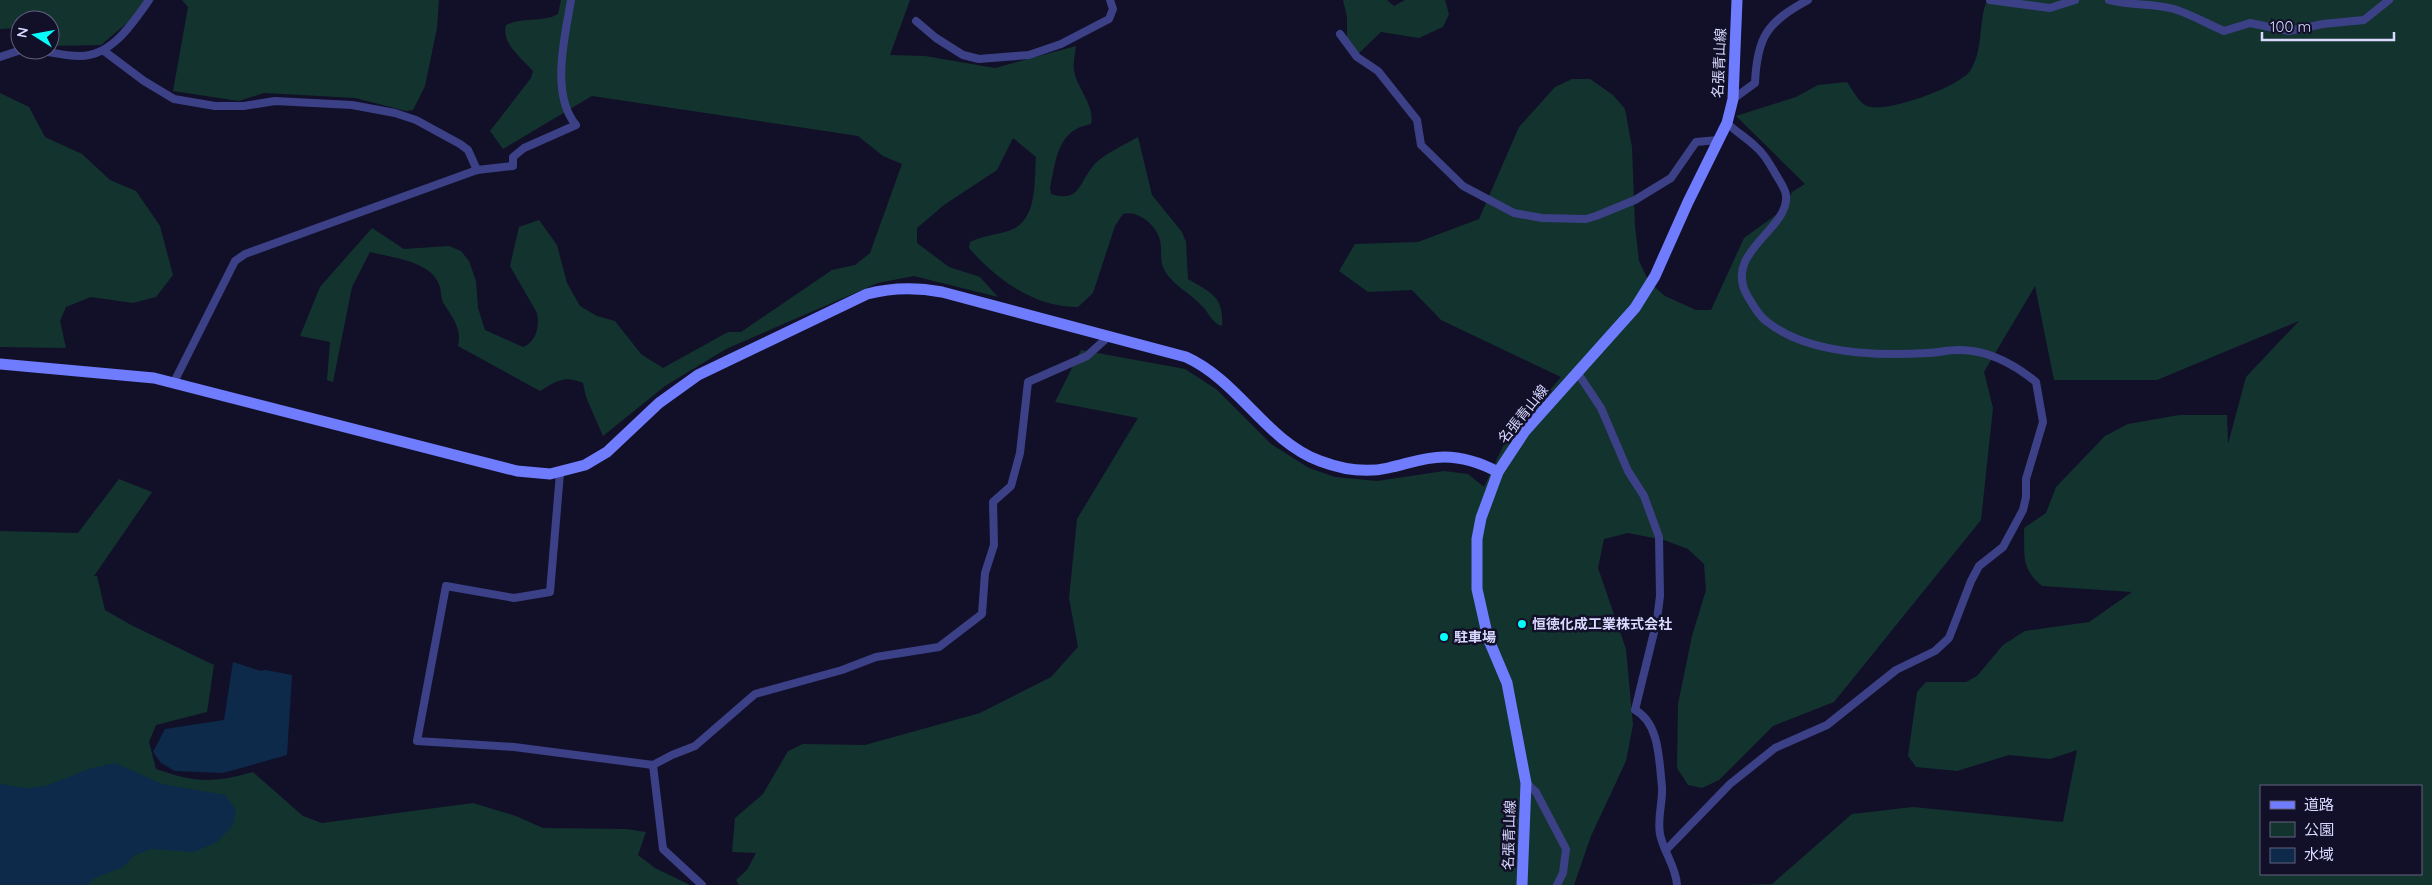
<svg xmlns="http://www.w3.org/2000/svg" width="2432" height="885" font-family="Quicksand,'Noto Sans JP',sans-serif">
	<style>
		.green { fill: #13332e; fill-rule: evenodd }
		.water { fill: #0d2a4b }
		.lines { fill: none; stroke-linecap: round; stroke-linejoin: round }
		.street { stroke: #3c4187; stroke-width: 8 }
		.secondary { stroke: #707cfe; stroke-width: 11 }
		.poi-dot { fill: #06fdfb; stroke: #121029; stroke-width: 2 }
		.labels { text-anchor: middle; stroke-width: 5; stroke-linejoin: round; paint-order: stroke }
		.street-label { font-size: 14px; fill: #d9d9ff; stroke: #121029 }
		.poi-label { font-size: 14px; font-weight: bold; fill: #d9d9ff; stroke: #121029; text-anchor: start }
	</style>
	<rect width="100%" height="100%" fill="#121029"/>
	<g class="green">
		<path d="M0 0H154L101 45 50 46V20H20V28L0 29Z"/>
		<path d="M182 0H439L437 28 425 86 413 110 406 111 355 98 264 93 239 101 173 91 188 7Z"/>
		<path d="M561 0H910L890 55 925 56 995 68 1076 46C1075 55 1072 66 1075 75 1079 90 1095 107 1091 124 1057 130 1056 160 1050 188L1051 194C1081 203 1078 183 1094 165 1102 155 1126 144 1138 137L1152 195 1182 232 1186 242 1188 279C1211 293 1224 296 1222 326 1212 323 1210 315 1204 308 1192 294 1170 284 1163 267 1160 259 1162 248 1160 240 1156 225 1138 210 1123 214L1115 226 1093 293 1078 307C1035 308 996 279 969 248L970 242C984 235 997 235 1011 230 1038 219 1034 181 1036 157L1013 138 997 170 944 205 917 228V243L949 267 980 277 998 297 914 276 878 283 726 349 665 386 603 436 586 397 583 383C564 375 557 381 540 391L458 346C462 329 453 318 444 304 440 298 442 289 438 282 428 261 390 257 370 252L352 287 333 382 327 380 330 342 300 336 320 287 372 228 404 249 449 246 461 251 469 261 476 281 478 308 485 330 523 347C536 342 540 327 537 313L510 266 519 227 539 220 557 245 567 283 580 306 597 316 615 321 641 354 663 368 728 332H741L832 270 855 265 870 253 902 164 883 156 858 136 592 96 503 149 490 131 531 78 533 71C522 59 501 43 506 25 523 17 546 22 558 14Z"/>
		<path d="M1343 0H1387L1394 6 1405 0H1445L1449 14 1443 27 1419 38 1381 32 1359 53 1347 43V17Z"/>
		<path d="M1987 0H2432V885H1744L1772 884 1852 814 1913 807 2063 822 2077 750 2050 759 2009 755 1957 771 1916 767 1908 756 1917 692 1926 682H1966L1977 676 2003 645 2025 631 2089 622 2132 592 2042 586C2020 568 2025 554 2024 528L2046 513 2056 487 2105 436 2128 424 2179 415H2227L2228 444 2246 377 2299 321 2157 380H2054L2035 286 1984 372 1993 408 1981 520 1834 702 1773 726 1719 780 1702 788 1688 785 1677 768 1678 704 1692 636 1706 590 1704 564 1688 549 1664 540 1628 533 1604 539 1598 568 1626 649 1633 725 1626 761 1591 836 1574 885H739L736 880 747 870 756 853 732 852 735 818 763 794 788 751 803 744 865 745 980 713 1051 677 1078 647 1069 598 1077 519 1138 418 1055 402 1081 350 1185 369 1216 389 1271 444 1309 468 1335 477 1377 481 1444 471 1468 474 1484 487 1504 444 1561 377 1441 320 1412 290 1368 292 1339 271 1355 244 1418 242 1479 219 1519 127 1555 87 1572 79H1590L1613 95 1625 109 1632 147 1635 226 1639 261 1649 282 1665 296 1696 310H1711L1744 238 1784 209 1792 192 1805 184 1736 116 1796 97 1818 85 1847 82C1852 89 1859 103 1867 106 1885 114 1959 87 1970 71 1984 50 1978 22 1987 0ZM2261 786H2421V874H2261Z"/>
		<path d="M0 93 29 107 45 137 82 154 110 180 136 191 160 226 173 275 156 297 133 303 91 297 66 307 60 321 66 348 0 347Z"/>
		<path d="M119 479 152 492 94 576H97L105 610 131 625 214 665 207 712 156 725 149 742 156 769C196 783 213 783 253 772L303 816 322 823 473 803 516 816 543 828 626 829 646 832 638 855 655 868 690 885H0V531L78 533Z"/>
	</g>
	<g class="water">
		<path d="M233 662 261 671 265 670 292 675 287 755 223 773 175 771 161 763 153 752 165 729 224 720Z"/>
		<path d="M115 763 162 784 225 795 236 810 233 825 217 842 194 852 151 849 135 855 123 867 93 879 88 885H0V784L25 788 46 786 89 769Z"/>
	</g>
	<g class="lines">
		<g class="street">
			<path d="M1990 0 2050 8 2075 0"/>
			<path d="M2109 0C2130 6 2152 3 2174 9 2191 14 2207 24 2224 31L2250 23 2289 31 2323 24 2364 20 2389 0"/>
			<path d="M916 21 936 38 963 55 979 59 1029 55 1061 44 1109 19 1113 9 1110 0"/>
			<path d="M1340 34 1357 57 1378 71 1417 120 1421 145 1463 186 1514 213 1542 218 1586 219 1596 216 1635 200 1671 178 1696 142 1718 140"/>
			<path d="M36 50C50 52 65 56 79 56 111 57 132 24 149 0"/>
			<path d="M104 51 144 81 174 99 215 106H244L275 101 352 105 395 113 416 120 460 144 468 150 477 170"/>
			<path d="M0 57 21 50"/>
			<path d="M1733 99 1755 83C1757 37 1767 22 1808 0"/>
			<path d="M1577 372 1601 408 1628 471 1644 496 1659 537 1660 596 1657 620 1635 710C1660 723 1659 762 1662 787 1663 802 1657 818 1660 834 1663 851 1676 866 1677 885"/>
			<path d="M173 384 235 261 245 254 477 170 513 166V157L524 148 576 125C550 94 565 36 571 0"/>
			<path d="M560 473 550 592 514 598 446 586 417 741 514 747 653 765 672 755 695 746 755 694 842 670 876 657 939 647 982 614 985 573 994 545 993 502 1011 486 1020 453 1028 382 1087 356 1109 336"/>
			<path d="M653 765 663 849 702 885"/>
			<path d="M1526 783 1536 792 1566 849 1563 873 1557 885"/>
			<path d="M1666 850 1730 784 1775 748 1827 725 1896 670 1935 651 1949 638 1971 581 1979 566 2003 547 2023 510 2026 497V479L2043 422 2036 382C2014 364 1987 349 1957 350 1947 350 1937 353 1927 353 1877 356 1807 354 1766 321 1758 315 1754 306 1748 297 1721 252 1790 230 1786 195 1785 189 1781 183 1778 178 1771 167 1766 155 1756 147 1747 138 1736 132 1727 123"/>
		</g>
		<g class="secondary">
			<path d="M0 364 154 378 517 471 550 474 585 465 607 452 659 403 698 375 867 294C893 287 916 287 942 292L1186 357C1239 381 1266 441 1320 461 1341 469 1366 473 1388 468 1407 464 1424 457 1444 457 1463 457 1481 463 1498 472"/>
			<path d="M1522 885 1526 783 1507 683 1488 638 1477 589V539L1481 518 1498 472 1525 431 1635 308 1655 276 1688 202 1727 123 1733 99 1737 0"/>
		</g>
	</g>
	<g class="poi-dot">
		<circle cx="1522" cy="624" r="5"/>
		<circle cx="1444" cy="637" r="5"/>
	</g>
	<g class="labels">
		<g class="street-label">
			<text transform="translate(1719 63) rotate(-87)" y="5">名張青山線</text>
			<text transform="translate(1523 414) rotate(-51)" y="5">名張青山線</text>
			<text transform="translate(1509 835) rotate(-88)" y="5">名張青山線</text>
		</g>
		<g class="poi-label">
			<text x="1532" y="629">恒徳化成工業株式会社</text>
			<text x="1454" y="642">駐車場</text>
		</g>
	</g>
	<rect x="2260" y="785" width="162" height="90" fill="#121029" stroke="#62607f"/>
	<rect x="2270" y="801" width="25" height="8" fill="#707cfe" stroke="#62607f"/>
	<text x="2304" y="810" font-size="15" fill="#d9d9ff">道路</text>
	<rect x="2270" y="822" width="25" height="15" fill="#13332e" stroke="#62607f"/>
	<text x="2304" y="835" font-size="15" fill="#d9d9ff">公園</text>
	<rect x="2270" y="848" width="25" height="15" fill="#0d2a4b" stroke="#62607f"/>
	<text x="2304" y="860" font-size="15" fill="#d9d9ff">水域</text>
	<g transform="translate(35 35) rotate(281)"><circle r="24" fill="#121029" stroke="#62607f"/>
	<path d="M0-4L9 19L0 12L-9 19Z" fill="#06fdfb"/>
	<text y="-8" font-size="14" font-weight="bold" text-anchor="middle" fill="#d9d9ff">N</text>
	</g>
	<path d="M2262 32v8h132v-8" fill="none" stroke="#d9d9ff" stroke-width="2.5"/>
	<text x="2270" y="32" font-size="15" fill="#d9d9ff" stroke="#121029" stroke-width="4" paint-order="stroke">100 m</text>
</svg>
